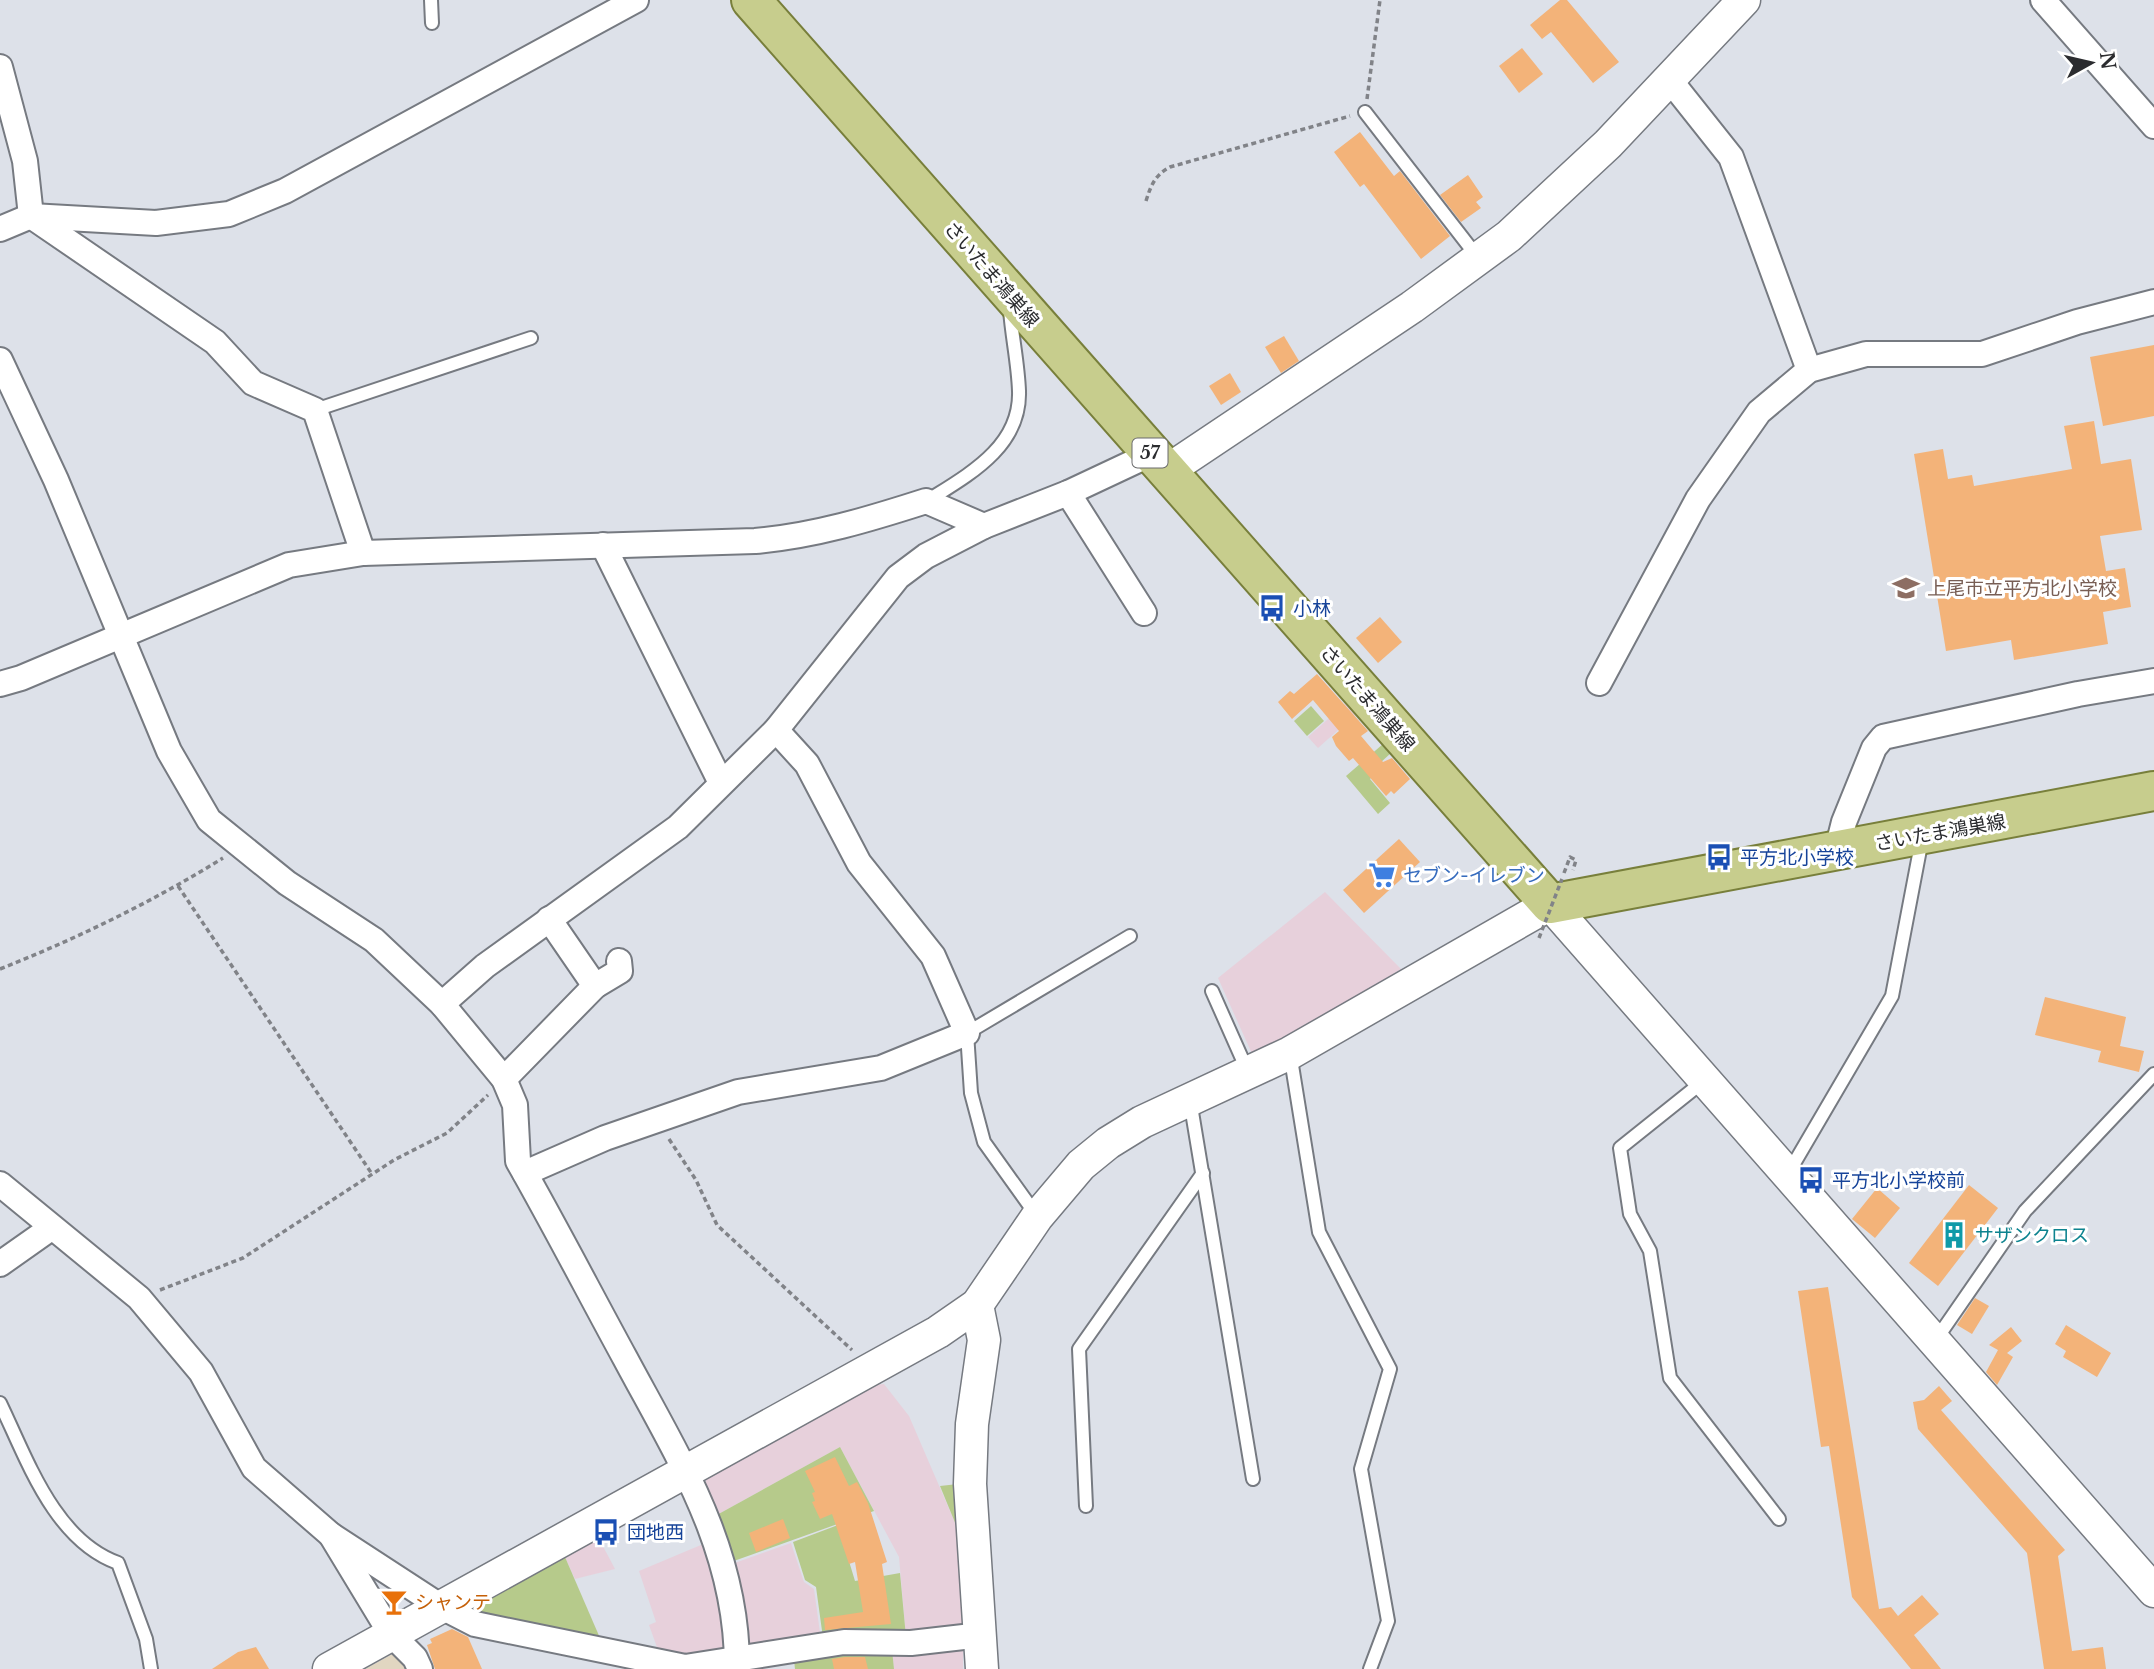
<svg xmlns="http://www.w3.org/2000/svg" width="2154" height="1669" font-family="'Libre Baskerville','Noto Sans JP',serif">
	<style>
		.commercial { fill: #e1d6c1 }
		.industrial { fill: #e7d0db }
		.green { fill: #b6ca8b }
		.building { fill: #f3b379 }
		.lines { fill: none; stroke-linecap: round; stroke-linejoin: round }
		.service-casing { stroke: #767a81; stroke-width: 16 }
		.minor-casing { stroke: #767a81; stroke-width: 28 }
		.tertiary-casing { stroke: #767a81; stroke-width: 35 }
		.primary-casing { stroke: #787f3b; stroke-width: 42 }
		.path { stroke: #818388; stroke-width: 3.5; stroke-dasharray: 5 3.5; stroke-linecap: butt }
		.service { stroke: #fff; stroke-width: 12 }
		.minor { stroke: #fff; stroke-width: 24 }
		.tertiary { stroke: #fff; stroke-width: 32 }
		.primary { stroke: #c7cd8d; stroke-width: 38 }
		.path-bridge { stroke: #818388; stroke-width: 3.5; stroke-dasharray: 5 3.5; stroke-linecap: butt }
		.labels { text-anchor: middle; stroke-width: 6; stroke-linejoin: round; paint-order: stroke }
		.shield { fill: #fff; stroke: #6b6b6d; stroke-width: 2 }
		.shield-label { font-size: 18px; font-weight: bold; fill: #2b2c2f }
		.street-label { font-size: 19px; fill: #2b2c2f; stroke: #fff }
		.education-label { font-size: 19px; fill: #785e54; stroke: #fff; text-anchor: start }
		.transit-label { font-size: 19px; fill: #164399; stroke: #fff; text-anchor: start }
		.shop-label { font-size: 19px; fill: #366cbe; stroke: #fff; text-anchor: start }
		.culture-label { font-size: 19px; fill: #0d838f; stroke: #fff; text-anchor: start }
		.food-label { font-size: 19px; fill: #c56008; stroke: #fff; text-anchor: start }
	</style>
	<rect width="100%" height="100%" fill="#dde1e9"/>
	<path class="commercial" d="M398 1651 410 1669H365Z"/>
	<g class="industrial">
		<path d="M1346 703 1356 714 1318 748 1308 737Z"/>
		<path d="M1325 892 1401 969 1393 974 1395 979 1253 1056 1218 978Z"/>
		<path d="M884 1384 909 1416 956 1525H962L969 1630 906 1637 899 1557 840 1447 715 1516 703 1491 707 1477 874 1385Z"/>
		<path d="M598 1537 615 1569 575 1579 565 1557Z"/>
		<path d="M708 1542 729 1643 712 1661 658 1650 649 1625 656 1622 639 1571Z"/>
		<path d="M791 1543 804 1582 814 1589 821 1640 753 1651 743 1643 732 1564Z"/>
		<path d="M963 1646V1669H894L892 1650Z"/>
	</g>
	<g class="green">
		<path d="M1311 706 1324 721 1307 736 1294 721Z"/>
		<path d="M1383 744 1391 753 1369 773 1372 777 1370 779 1390 803 1378 814 1346 776Z"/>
		<path d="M840 1447 874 1511 731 1562 715 1516Z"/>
		<path d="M958 1484 962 1525H956L940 1486Z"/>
		<path d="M838 1525 855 1581 900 1573 906 1637 823 1638 816 1587 805 1580 793 1542Z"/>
		<path d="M565 1557 600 1638 466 1612Z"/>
		<path d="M838 1650H892L894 1669H795L794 1660Z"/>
	</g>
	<g class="building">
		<path d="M1560 0H1567L1619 62 1593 83 1551 32 1542 39 1530 25Z"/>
		<path d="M1522 48 1543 74 1519 93 1499 66Z"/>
		<path d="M1360 132 1394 176 1400 171 1450 236 1421 259 1364 184 1360 187 1334 152Z"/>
		<path d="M1468 175 1483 197 1476 202 1481 208 1461 222 1440 195Z"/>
		<path d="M1284 336 1299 361 1281 373 1265 347Z"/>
		<path d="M2154 345V416L2103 426 2090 357Z"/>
		<path d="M1230 373 1241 392 1221 405 1209 386Z"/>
		<path d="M2094 421 2101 464 2131 459 2142 530 2100 536 2106 571 2125 568 2131 607 2103 612 2108 644 2014 660 2011 640 1946 651 1914 454 1943 449 1948 479 1972 475 1974 486 2072 469 2064 426Z"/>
		<path d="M1380 617 1402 642 1378 663 1356 638Z"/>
		<path d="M1317 674 1368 731 1361 736 1383 762 1392 758 1410 779 1394 794 1391 791 1386 796 1353 758 1349 761 1336 746 1332 737 1339 731 1313 700 1292 719 1278 702 1290 691 1294 694Z"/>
		<path d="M1399 839 1420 862 1364 913 1343 890Z"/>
		<path d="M2045 997 2126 1017 2120 1046 2144 1051 2139 1072 2098 1062 2101 1051 2035 1035Z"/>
		<path d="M1969 1185 1998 1208 1938 1286 1909 1263Z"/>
		<path d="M1877 1188 1900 1208 1875 1238 1852 1219Z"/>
		<path d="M1828 1287 1879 1609 1891 1607 1898 1616 1922 1595 1939 1614 1914 1635 1941 1669H1911L1852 1597 1829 1446 1821 1447 1798 1291Z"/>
		<path d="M1975 1298 1989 1306 1972 1334 1957 1325Z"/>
		<path d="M2066 1325 2111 1353 2097 1377 2063 1357 2066 1351 2055 1344Z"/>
		<path d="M2011 1327 2022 1341 2007 1353 2013 1357 1997 1385 1986 1372 1998 1350 1989 1345Z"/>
		<path d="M1939 1386 1952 1401 1941 1410 2065 1550 2058 1556 2072 1651 2103 1647 2106 1669H2044L2027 1553 1918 1429 1913 1402 1924 1400Z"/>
		<path d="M835 1457 849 1486 857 1482 868 1503 887 1562 882 1564 891 1624 825 1630 824 1618 863 1612 855 1562 849 1564 832 1514 820 1519 812 1502 815 1501 812 1493 815 1492 805 1471Z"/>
		<path d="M783 1519 790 1538 756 1552 749 1533Z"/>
		<path d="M452 1629 468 1637 482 1669H435L427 1645 432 1643 430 1639Z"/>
		<path d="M256 1647 269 1669H212L238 1652Z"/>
		<path d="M845 1657H865L868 1669H834L832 1659Z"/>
	</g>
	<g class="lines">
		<defs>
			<g id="service">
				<path d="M431 0 432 23"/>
				<path d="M1365 112 1479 259"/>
				<path d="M315 410 531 338"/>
				<path d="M927 501C968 475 1021 447 1019 391 1018 363 1012 337 1010 310"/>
				<path d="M1212 991 1248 1072"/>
				<path d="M1290 1053 1319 1232 1390 1369 1361 1469 1388 1621 1370 1669"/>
				<path d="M1705 1080 1620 1148 1630 1214 1650 1251 1670 1378 1779 1519"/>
				<path d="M1190 1100 1253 1479"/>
				<path d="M1789 1172 1892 996 1922 839"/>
				<path d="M1037 1216 984 1142 971 1093 967 1033 1130 936"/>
				<path d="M1935 1341 2025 1211 2154 1074"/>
				<path d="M0 1403C27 1459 54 1540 118 1563L146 1639 151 1669"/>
				<path d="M1086 1506 1079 1349 1203 1173"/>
			</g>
			<g id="minor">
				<path d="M2043 0 2154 126"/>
				<path d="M0 67 25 161 31 216 215 342 253 383 315 410 363 553"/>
				<path d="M1669 79 1731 157 1809 370"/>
				<path d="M0 229 31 216 156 223 229 214 285 191 636 0"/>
				<path d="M0 360 56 480 169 751 209 820 287 883 374 940 442 1004 504 1079 515 1105 518 1161C555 1226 589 1292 625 1358 679 1459 738 1550 737 1669"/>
				<path d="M1068 493 1144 613"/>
				<path d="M603 545 721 783"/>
				<path d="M1599 683 1698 499 1759 412 1809 370 1866 354H1982L2077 322 2154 302"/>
				<path d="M0 684 21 678 289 565 363 553 755 541C814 536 870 519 926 501L984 526"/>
				<path d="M1837 850 1844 822 1874 748 1883 737 2078 694 2154 681"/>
				<path d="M549 919 595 986"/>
				<path d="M442 1004 485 966 678 827 776 730 898 577 926 556 984 526 1068 493 1151 454"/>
				<path d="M504 1079 595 986 620 971 619 961"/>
				<path d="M525 1173 605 1138 738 1092 881 1068 967 1033 933 956 859 863 807 764 776 730"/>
				<path d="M0 1184 139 1298 201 1372 254 1468 331 1535 391 1634 415 1658 420 1669"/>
				<path d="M0 1264 51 1228"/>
				<path d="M331 1535 440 1606 475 1624 685 1667 844 1642 911 1643 981 1635"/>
			</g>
			<g id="tertiary">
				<path d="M1167 471 1412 307 1509 236 1608 144 1744 0"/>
				<path d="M977 1305 984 1340 972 1424 970 1484 982 1669"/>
				<path d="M329 1669 938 1332 977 1305 1037 1217 1081 1165 1108 1143 1142 1122 1290 1053 1550 904 2154 1591"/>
			</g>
			<path id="primary" d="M751 0 1550 904 2154 791"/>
		</defs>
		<use href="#service" class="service-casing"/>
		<use href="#minor" class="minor-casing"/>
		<use href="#tertiary" class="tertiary-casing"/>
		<use href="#primary" class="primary-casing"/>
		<g class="path">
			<path d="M1367 99 1380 0"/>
			<path d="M1146 201C1151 185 1155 175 1170 167L1350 116"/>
			<path d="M1564 873 1570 857 1576 860 1573 870"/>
			<path d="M178 886 372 1174"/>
			<path d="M0 969C78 938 152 902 223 858"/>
			<path d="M669 1139 696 1180 717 1225 852 1350"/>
			<path d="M160 1290 243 1258 394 1160 447 1133 488 1095"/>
		</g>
		<use href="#service" class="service"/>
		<use href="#minor" class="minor"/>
		<use href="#tertiary" class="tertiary"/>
		<use href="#primary" class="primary"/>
		<path class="path-bridge" d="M1539 938 1562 879"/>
	</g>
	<defs>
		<symbol id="school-bare" viewBox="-9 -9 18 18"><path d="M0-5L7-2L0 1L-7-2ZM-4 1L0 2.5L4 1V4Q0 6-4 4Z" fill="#8d6e63" stroke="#fff" stroke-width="2.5" paint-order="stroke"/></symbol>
		<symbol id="bus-bare" viewBox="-9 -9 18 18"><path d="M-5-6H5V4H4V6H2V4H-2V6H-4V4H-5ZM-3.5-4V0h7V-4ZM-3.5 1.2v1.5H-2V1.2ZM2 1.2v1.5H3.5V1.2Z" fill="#1a4fb4" stroke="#fff" stroke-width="2.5" paint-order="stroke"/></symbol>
		<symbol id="supermarket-bare" viewBox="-9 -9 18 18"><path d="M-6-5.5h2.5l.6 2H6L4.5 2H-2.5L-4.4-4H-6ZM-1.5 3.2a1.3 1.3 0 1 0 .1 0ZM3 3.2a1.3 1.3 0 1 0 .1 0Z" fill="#3f7fe0" stroke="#fff" stroke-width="2.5" paint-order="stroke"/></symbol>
		<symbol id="building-bare" viewBox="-9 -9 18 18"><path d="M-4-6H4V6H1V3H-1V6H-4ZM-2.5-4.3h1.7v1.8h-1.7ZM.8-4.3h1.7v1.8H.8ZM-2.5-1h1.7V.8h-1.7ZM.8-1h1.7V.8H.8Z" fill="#0f9aa8" stroke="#fff" stroke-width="2.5" paint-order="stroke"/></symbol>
		<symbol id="bar-bare" viewBox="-9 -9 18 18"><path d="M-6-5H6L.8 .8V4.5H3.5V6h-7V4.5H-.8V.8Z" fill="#e8710a" stroke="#fff" stroke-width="2.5" paint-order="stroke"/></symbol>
	</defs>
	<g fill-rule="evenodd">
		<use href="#school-bare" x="1887" y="569" width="38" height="38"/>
		<use href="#bus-bare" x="1253" y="589" width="38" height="38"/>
		<use href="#bus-bare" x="1700" y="838" width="38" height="38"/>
		<use href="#supermarket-bare" x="1363" y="856" width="38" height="38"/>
		<use href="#bus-bare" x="1792" y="1161" width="38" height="38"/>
		<use href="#building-bare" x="1935" y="1216" width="38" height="38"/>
		<use href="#bus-bare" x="587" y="1513" width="38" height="38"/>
		<use href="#bar-bare" x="375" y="1583" width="38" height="38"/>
	</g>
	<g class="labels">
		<rect class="shield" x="1132.5" y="438.5" width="35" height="29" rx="5"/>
		<g class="shield-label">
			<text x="1150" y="459">57</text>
		</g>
		<g class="street-label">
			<text transform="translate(992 274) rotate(49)" y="7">さいたま鴻巣線</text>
			<text transform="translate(1368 698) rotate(49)" y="7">さいたま鴻巣線</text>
			<text transform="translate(1940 832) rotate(-10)" y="7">さいたま鴻巣線</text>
		</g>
		<g class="education-label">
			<text x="1927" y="595">上尾市立平方北小学校</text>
		</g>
		<g class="transit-label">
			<text x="1293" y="615">小林</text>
			<text x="1740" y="864">平方北小学校</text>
			<text x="1832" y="1187">平方北小学校前</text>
			<text x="627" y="1539">団地西</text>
		</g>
		<g class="shop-label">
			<text x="1403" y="882">セブン-イレブン</text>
		</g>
		<g class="culture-label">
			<text x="1975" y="1242">サザンクロス</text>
		</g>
		<g class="food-label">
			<text x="415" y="1609">シャンテ</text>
		</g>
	</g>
	<g transform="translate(2091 63) rotate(82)" stroke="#ffffff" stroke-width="5" paint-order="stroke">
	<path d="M0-5L12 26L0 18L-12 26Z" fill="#2b2c2f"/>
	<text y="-10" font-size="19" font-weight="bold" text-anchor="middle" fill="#2b2c2f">N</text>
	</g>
</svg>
